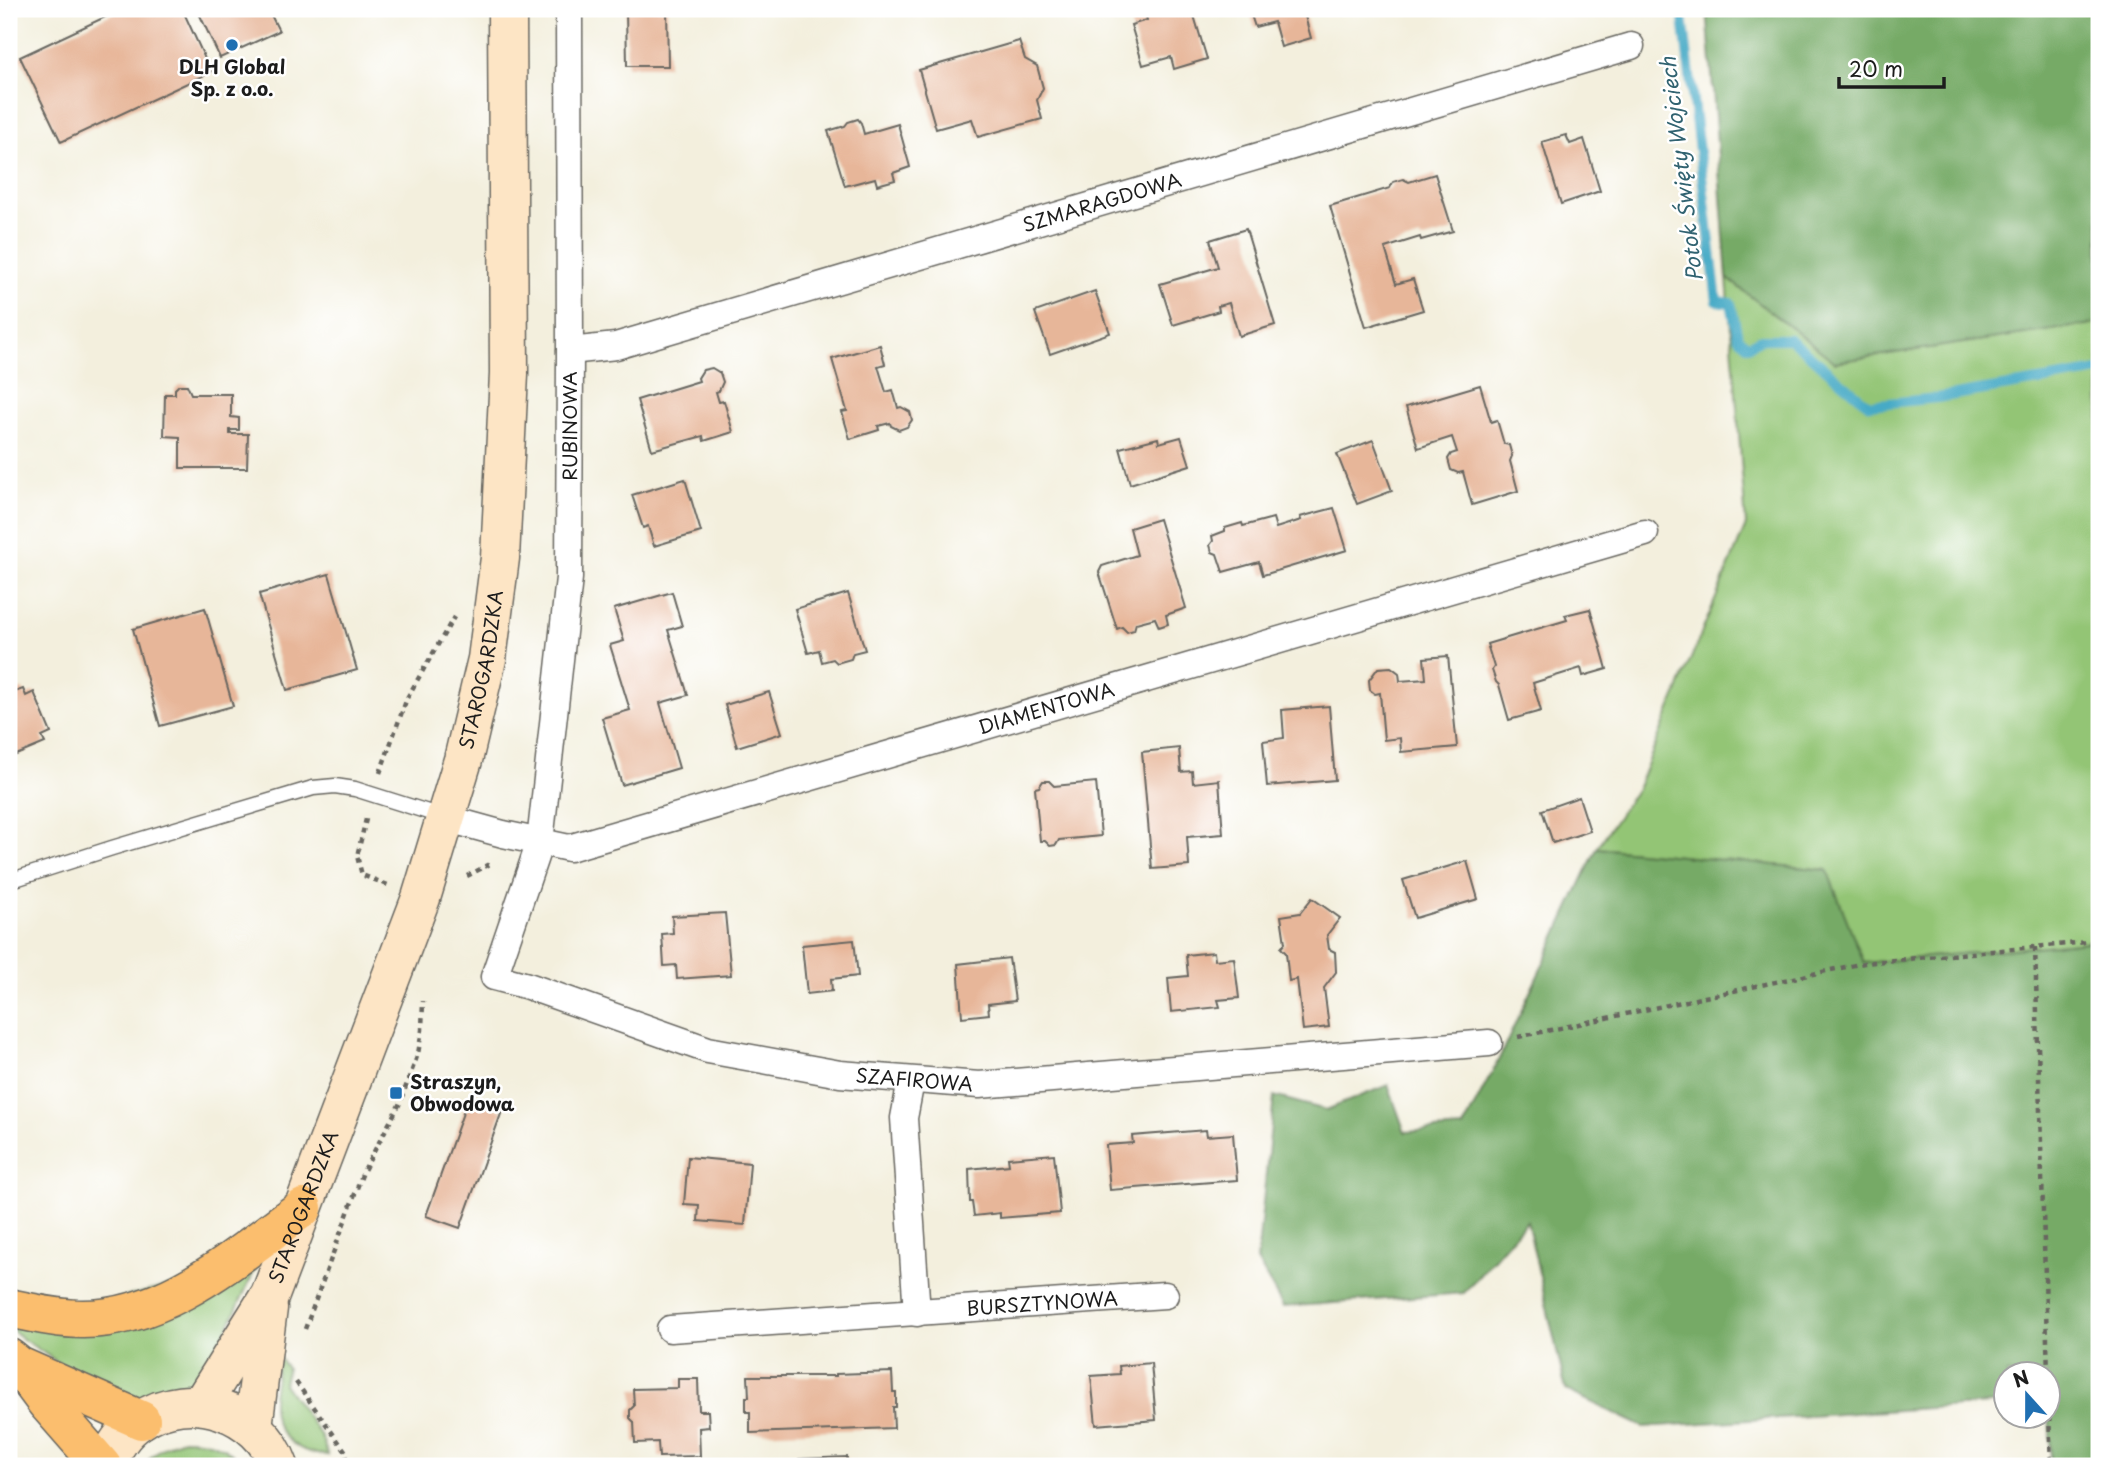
<svg xmlns="http://www.w3.org/2000/svg" width="2108" height="1475" font-family="'Playpen Sans',sans-serif">
	<style>
		.green { fill: #93c575; stroke: #587048; stroke-width: 2 }
		.forest { fill: #76aa66; stroke: #496341; stroke-width: 2 }
		.lines { fill: none; stroke-linecap: round; stroke-linejoin: round }
		.stream { stroke: #46aac6; stroke-width: 10 }
		.building { fill: #e7b699 }
		.service-casing { stroke: #676660; stroke-width: 17 }
		.minor-casing { stroke: #676660; stroke-width: 29 }
		.secondary-casing { stroke: #676660; stroke-width: 41 }
		.motorway-casing { stroke: #676660; stroke-width: 41 }
		.path { stroke: #676660; stroke-width: 4.5; stroke-dasharray: 5 5; stroke-linecap: butt }
		.service { stroke: #fff; stroke-width: 14 }
		.minor { stroke: #fff; stroke-width: 26 }
		.secondary { stroke: #fde5c5; stroke-width: 38 }
		.motorway { stroke: #fbbe6e; stroke-width: 38 }
		.poi-dot { fill: #1f6fb2; stroke: #fff; stroke-width: 2.5 }
		.labels { text-anchor: middle; stroke-width: 5; stroke-linejoin: round; paint-order: stroke }
		.poi-label { font-size: 19px; font-weight: bold; fill: #1c1c1c; stroke: #fff }
		.street-label { font-size: 19px; fill: #1c1c1c; stroke: #fff }
		.water-label { font-size: 21px; font-style: italic; fill: #316371; stroke: #fff }
	</style>
	<rect width="100%" height="100%" fill="#fff"/>
	<filter id="ink" filterUnits="userSpaceOnUse"><feTurbulence type="fractalNoise" baseFrequency=".0143" numOctaves="2"/><feDisplacementMap in="SourceGraphic" scale="14" xChannelSelector="R" yChannelSelector="G"/><feConvolveMatrix kernelMatrix="1 2 1 2 8 2 1 2 1" color-interpolation-filters="sRGB"/></filter>
	<filter id="wash" filterUnits="userSpaceOnUse"><feTurbulence type="fractalNoise" baseFrequency=".00686" numOctaves="4" result="noise"/><feDisplacementMap in="SourceGraphic" scale="28" xChannelSelector="R" yChannelSelector="G"/><feGaussianBlur stdDeviation="1.57" result="paint"/><feColorMatrix in="noise" values="0 0 0 0 0 0 0 0 0 0 0 0 0 0 0 0 0 1.4 0 .05"/><feComposite in="paint" operator="in"/></filter>
	<g filter="url(#wash)">
		<rect width="100%" height="100%" fill="#f3efdd"/>
		<g class="green">
			<path d="M1727 278 1835 362 2099 323V941L1864 963 1826 870 1597 848 1638 787 1746 525Z"/>
			<path d="M258 1263 212 1362C199 1378 188 1386 169 1392 162 1395 155 1398 148 1399 111 1406 56 1359 24 1340L13 1331 15 1325Z"/>
			<path d="M279 1358 287 1368 284 1384 321 1436 328 1455C301 1455 274 1436 273 1406 272 1391 277 1373 279 1358Z"/>
			<path d="M183 1439C208 1439 227 1444 242 1466H144C154 1451 166 1445 183 1439Z"/>
		</g>
		<g class="forest">
			<path d="M1707 9H2099V323L1835 362 1727 278Z"/>
			<path d="M1597 848 1827 870 1864 963 2099 941V1466H2051L2048 1374H2007L2006 1403 1643 1427 1566 1390 1527 1221 1464 1293 1283 1307 1257 1260 1274 1096 1326 1110 1388 1085 1405 1132 1463 1128 1498 1061Z"/>
		</g>
		<g class="lines">
			<path class="stream" d="M1682 9 1717 301 1731 303 1738 337 1748 346 1761 339H1790L1869 405 1937 398 2099 371"/>
		</g>
		<g id="blocks">
			<g class="building">
				<path d="M122 9H192L184 13 211 72 61 142 20 57Z"/>
				<path d="M197 9H268L279 31 220 58Z"/>
				<path d="M626 9H667L668 66H627Z"/>
				<path d="M1144 9H1192L1207 59 1174 69 1171 57 1143 65 1131 25 1147 20Z"/>
				<path d="M1249 9H1303L1311 38 1281 47 1274 22 1255 27Z"/>
				<path d="M1019 41 1025 59 1037 66 1043 88 1037 100 1042 119 978 137 972 119 936 129 919 70Z"/>
				<path d="M858 119 861 123 864 134 898 124 910 167 893 173 895 180 877 185 875 178 845 186 828 131 845 126 848 122Z"/>
				<path d="M1566 135 1570 144 1584 139 1600 191 1561 204 1542 142Z"/>
				<path d="M1435 174 1453 231 1421 240 1420 237 1385 248 1396 284 1413 279 1423 310 1366 327 1330 206 1390 188 1393 182 1403 179 1409 182Z"/>
				<path d="M1246 229 1275 325 1239 336 1229 303 1218 306 1219 311 1173 325 1160 284 1218 267 1210 240Z"/>
				<path d="M1095 291 1110 333 1050 354 1035 312Z"/>
				<path d="M880 345 885 364 878 366 886 392 893 390 898 408 901 407 910 412 912 420 907 427 899 430 891 426 890 423 878 426 879 430 850 439 842 412 847 411 832 359Z"/>
				<path d="M712 368 720 373 723 382 719 391 716 392 719 402 724 401 733 432 704 441 703 436 652 450 637 400 699 381 698 378 703 370Z"/>
				<path d="M179 385H187L191 394H231V417L239 418V430H230V434H248L247 468H180V437L164 436 165 394H175V389Z"/>
				<path d="M1480 385 1491 422 1497 420 1504 444 1509 445 1512 456 1510 461 1518 491 1472 505 1463 472 1458 473 1451 470 1448 459 1451 454 1457 452 1452 437 1418 448 1406 407Z"/>
				<path d="M1181 437 1190 465 1130 484 1120 448 1158 438 1159 443Z"/>
				<path d="M1373 440 1392 491 1357 504 1337 454Z"/>
				<path d="M685 479 701 532 654 546 648 526 643 528 632 495Z"/>
				<path d="M1334 508 1347 550 1263 575 1259 562 1223 572 1217 554 1212 552 1210 545 1213 541 1212 536 1225 531V528L1242 523 1243 526 1273 518 1276 528 1301 520 1300 517Z"/>
				<path d="M1159 519 1186 608 1166 615 1168 624 1159 627 1155 618 1136 623 1134 630 1127 632 1122 627 1117 629 1099 572 1102 566 1137 555 1130 528Z"/>
				<path d="M329 574 357 670 287 690 259 594Z"/>
				<path d="M672 592 682 626 668 630 688 695 660 703 679 768 622 785 602 718 630 710 610 645 624 641 614 609Z"/>
				<path d="M848 593 865 650 853 653 851 659 837 663 833 659 822 662 819 650 808 653 795 609Z"/>
				<path d="M205 608 233 706 160 726 133 629Z"/>
				<path d="M1590 609 1607 669 1583 676 1581 668 1533 683 1541 711 1509 720 1499 685 1496 682 1492 670 1494 667 1487 644 1567 620 1565 615Z"/>
				<path d="M1448 656 1457 747 1401 752 1400 738 1384 740 1380 693 1375 694 1370 690 1369 680 1378 668 1391 667 1399 673 1400 681 1426 679 1424 658Z"/>
				<path d="M23 689 26 696 34 692 51 733 42 737 45 743 9 758V694Z"/>
				<path d="M769 692 782 733 737 747 725 705Z"/>
				<path d="M1329 706 1335 780 1267 786 1263 741 1284 738 1282 710Z"/>
				<path d="M1179 748 1181 772 1192 771 1193 783 1219 780 1223 834 1187 837 1189 866 1152 869 1142 752Z"/>
				<path d="M1043 781H1049L1054 786 1096 782 1101 836 1059 840 1056 845 1050 846 1045 841H1040L1035 788 1039 787Z"/>
				<path d="M1579 797 1590 831 1553 843 1542 810Z"/>
				<path d="M1467 861 1478 899 1415 918 1403 880Z"/>
				<path d="M1312 898 1340 918 1327 935 1329 949 1335 952 1336 972 1324 988 1329 1027 1303 1030 1297 979 1289 981 1286 953 1281 948 1285 943 1281 916 1300 913Z"/>
				<path d="M725 913 731 975 677 979 676 965 664 966 662 934 673 933 672 916Z"/>
				<path d="M854 940 858 976 831 979 832 991 807 994 802 945Z"/>
				<path d="M1214 952 1215 960 1234 958 1239 998 1218 1000 1220 1007 1171 1012 1168 978 1188 976 1186 955Z"/>
				<path d="M1009 958 1015 1001 988 1004 989 1014 962 1017 958 964Z"/>
				<path d="M468 1099 502 1111 460 1228 426 1216Z"/>
				<path d="M1206 1130 1207 1136 1233 1134 1237 1180 1110 1190 1106 1145 1133 1143 1132 1136Z"/>
				<path d="M1054 1154 1060 1213 1000 1218V1213L974 1216 972 1202H970L969 1169 1009 1165 1008 1158Z"/>
				<path d="M688 1157 750 1163 745 1225 698 1221 699 1205 684 1204Z"/>
				<path d="M1151 1363 1156 1420 1096 1425 1091 1376 1120 1374 1119 1366Z"/>
				<path d="M892 1372 893 1392H896V1407H893L894 1428 750 1433V1412H746V1397H749L748 1376H836V1374Z"/>
				<path d="M678 1379H698L699 1411H708L709 1427 699 1428 700 1456 659 1457 658 1442 635 1443 634 1422 630 1418V1410L634 1406 633 1389 678 1388Z"/>
				<path d="M847 1457V1466H799V1459Z"/>
			</g>
		</g>
	</g>
	<g filter="url(#ink)">
		<use href="#blocks" fill-opacity="0" stroke="#676660" stroke-width="2"/>
		<g class="lines">
			<defs>
				<path id="service" d="M9 881 112 848 313 788 335 786 355 789 444 817"/>
				<g id="minor">
					<path id="s1" d="M569 9 570 351 569 578 540 842 494 977 528 986 708 1050 840 1074 979 1085 1489 1043"/>
					<path id="s2" d="M570 351 616 346 1631 46"/>
					<path id="s3" d="M445 818 503 834 569 848 1645 533"/>
					<path d="M911 1081 904 1118 917 1313"/>
					<path id="s4" d="M670 1329 1165 1295"/>
				</g>
				<g id="secondary">
					<path id="s5" d="M201 1405 270 1295 421 898 463 760 487 659 500 558 509 374 507 9"/>
					<path d="M253 1427 268 1308"/>
					<path d="M105 1466C114 1448 123 1431 141 1420 189 1387 260 1411 279 1466"/>
				</g>
				<g id="motorway">
					<path d="M9 1308C33 1313 58 1319 83 1319 168 1319 238 1254 303 1208"/>
					<path d="M9 1358 19 1366 141 1420"/>
					<path d="M20 1367 46 1402 102 1466"/>
				</g>
			</defs>
			<use href="#service" class="service-casing"/>
			<use href="#minor" class="minor-casing"/>
			<use href="#secondary" class="secondary-casing"/>
			<use href="#motorway" class="motorway-casing"/>
			<g class="path">
				<path d="M380 773 407 698 454 617"/>
				<path d="M366 819 357 856 362 875 388 885"/>
				<path d="M467 876 490 864"/>
				<path d="M2035 947 2048 1374"/>
				<path d="M1518 1037 1864 963 2099 941"/>
				<path d="M305 1329 363 1172 399 1105 418 1054 422 1030 423 1001"/>
				<path d="M296 1382 346 1452 348 1466"/>
				<path d="M2048 1386 2051 1466"/>
			</g>
			<use href="#service" class="service"/>
			<use href="#minor" class="minor"/>
			<use href="#secondary" class="secondary"/>
			<use href="#motorway" class="motorway"/>
		</g>
	</g>
	<g class="poi-dot">
		<circle cx="232" cy="45" r="7"/>
		<rect x="389" y="1086" width="14" height="14" rx="3.5"/>
	</g>
	<g class="labels">
		<g class="poi-label">
			<text x="232" y="74">DLH Global<tspan x="232" dy="22">Sp. z o.o.</tspan></text>
			<text x="410" y="1089" text-anchor="start">Straszyn,<tspan x="410" dy="22">Obwodowa</tspan></text>
		</g>
		<g class="street-label">
			<text dy="7" stroke="none"><textPath href="#s2" startOffset="553">SZMARAGDOWA</textPath></text>
			<text transform="translate(570 426) rotate(-90)" y="7">RUBINOWA</text>
			<text dy="7" stroke="none"><textPath href="#s5" startOffset="791">STAROGARDZKA</textPath></text>
			<text dy="7" stroke="none"><textPath href="#s3" startOffset="625">DIAMENTOWA</textPath></text>
			<text dy="7" stroke="none"><textPath href="#s1" startOffset="1412">SZAFIROWA</textPath></text>
			<text dy="7" stroke="none"><textPath href="#s5" startOffset="224">STAROGARDZKA</textPath></text>
			<text dy="7" stroke="none"><textPath href="#s4" startOffset="373">BURSZTYNOWA</textPath></text>
		</g>
		<g class="water-label">
			<text transform="translate(1682 169) rotate(-97)" y="7">Potok Święty Wojciech</text>
		</g>
	</g>
	<rect width="2108" height="1475" fill="none" stroke="#fff" stroke-width="35"/>
	<g transform="translate(2027 1395) rotate(339)"><circle r="33" fill="#ffffff" stroke="#a4a4a4" stroke-width="2"/>
	<path d="M0-5L12 26L0 18L-12 26Z" fill="#1f6fb2"/>
	<text y="-10" font-size="19" font-weight="bold" text-anchor="middle" fill="#1c1c1c">N</text>
	</g>
	<path d="M1839 77v10h105v-10" fill="none" stroke="#1c1c1c" stroke-width="3.5"/>
	<text x="1849" y="77" font-size="21" fill="#1c1c1c" stroke="#ffffff" stroke-width="5" paint-order="stroke">20 m</text>
</svg>
